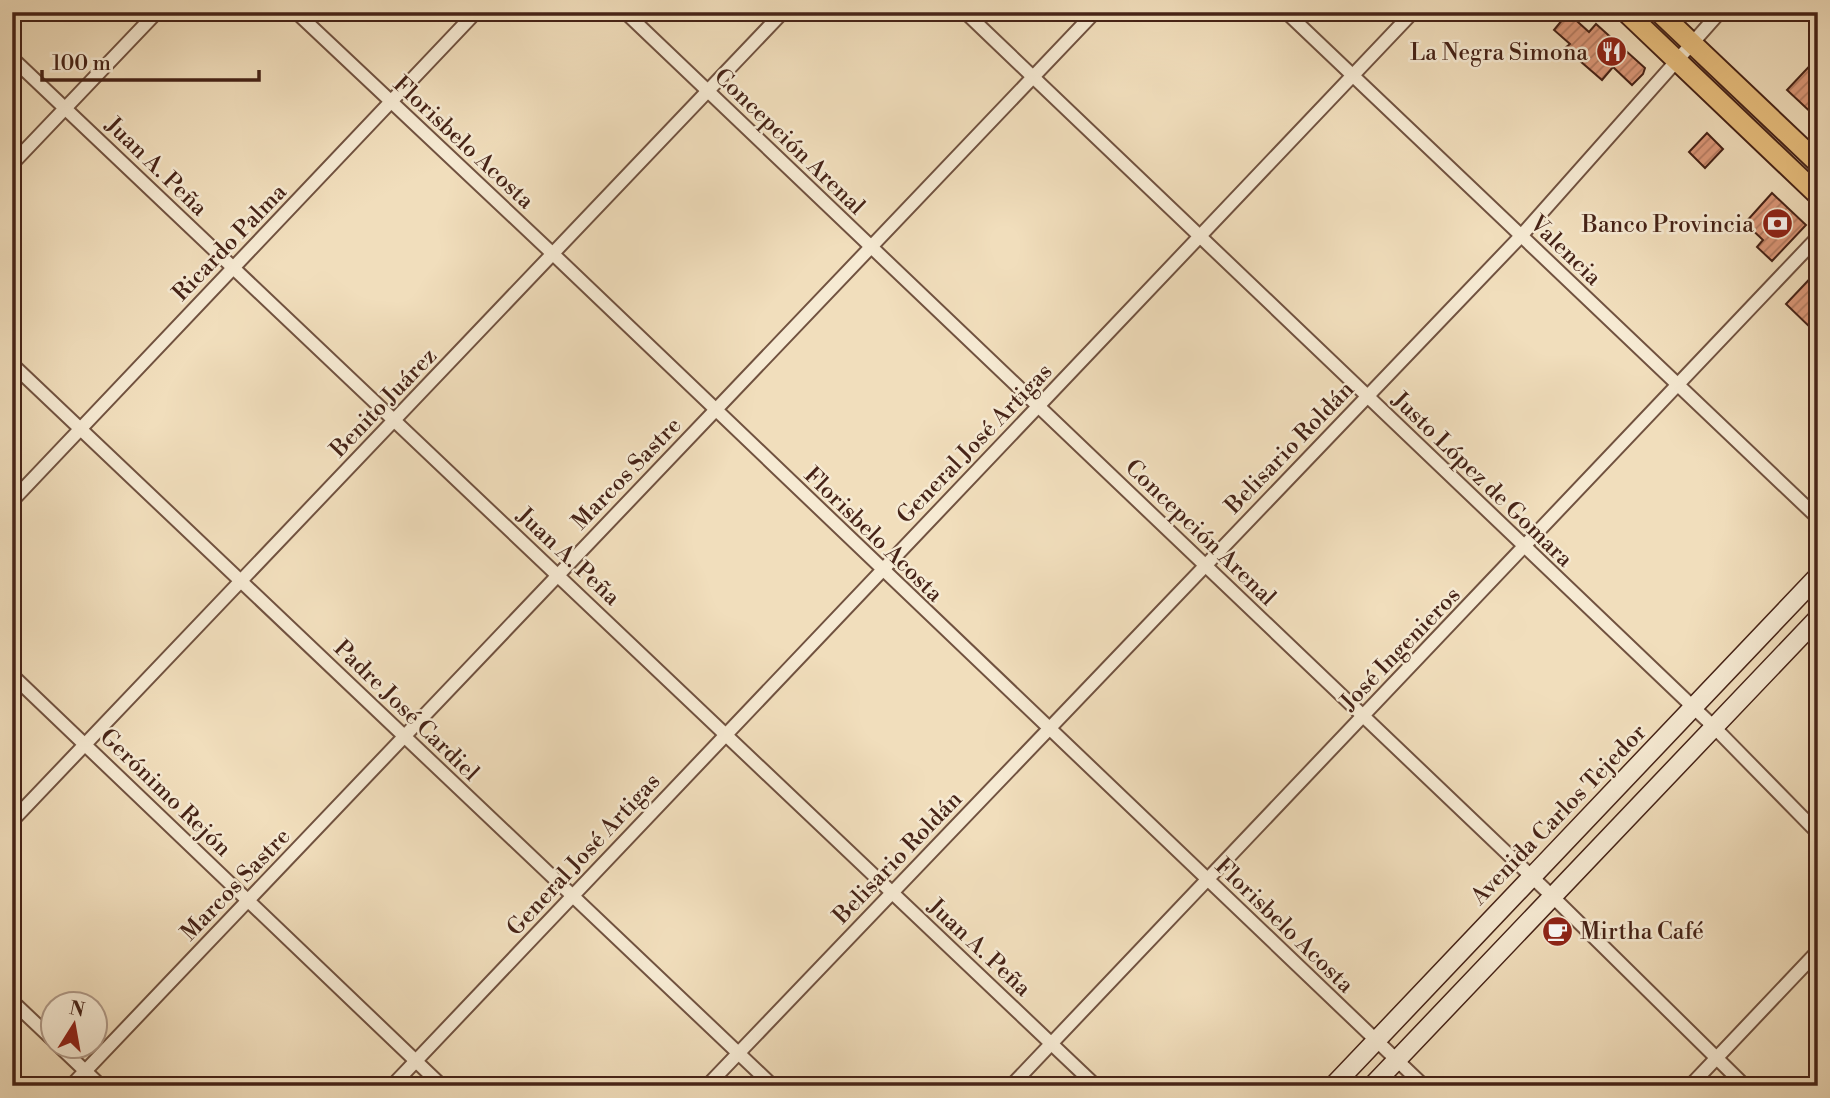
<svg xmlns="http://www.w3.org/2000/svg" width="1830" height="1098" font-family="'Libre Bodoni',serif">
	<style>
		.building { fill: url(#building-hatch); stroke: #462317; stroke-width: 2 }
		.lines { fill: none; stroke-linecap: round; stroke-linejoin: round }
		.minor-casing { stroke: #715240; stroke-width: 16 }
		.secondary-casing { stroke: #462317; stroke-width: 21 }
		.primary-casing { stroke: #462317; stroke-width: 23 }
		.minor { stroke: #f6ead3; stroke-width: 12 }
		.secondary { stroke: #f6ead3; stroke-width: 18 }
		.primary { stroke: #e8bf7e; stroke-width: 19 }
		.labels { text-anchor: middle; stroke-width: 5; stroke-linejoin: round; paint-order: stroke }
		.poi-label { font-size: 23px; fill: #462317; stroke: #f6ead3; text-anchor: end }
		.street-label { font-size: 23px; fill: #462317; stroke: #f6ead3 }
	</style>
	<defs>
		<pattern id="building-hatch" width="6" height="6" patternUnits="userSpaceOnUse" patternTransform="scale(1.75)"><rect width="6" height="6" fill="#dc9879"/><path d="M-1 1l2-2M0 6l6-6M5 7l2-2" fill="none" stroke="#b47c62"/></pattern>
	</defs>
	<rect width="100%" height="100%" fill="#f1debc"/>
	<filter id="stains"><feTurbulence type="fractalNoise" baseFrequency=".00286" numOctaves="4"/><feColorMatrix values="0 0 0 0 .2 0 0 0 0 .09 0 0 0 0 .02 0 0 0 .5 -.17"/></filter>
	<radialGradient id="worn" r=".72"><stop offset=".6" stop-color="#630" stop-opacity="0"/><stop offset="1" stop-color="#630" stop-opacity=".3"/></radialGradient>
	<g class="building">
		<path d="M1568 13 1589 32 1596 24 1645 68 1643 74 1632 85 1613 67 1602 80 1565 48 1570 44 1554 30Z"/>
		<path d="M1818 57V119L1787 90Z"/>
		<path d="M1707 133 1723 149 1705 168 1689 152Z"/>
		<path d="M1772 193 1806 225 1772 261 1757 247 1763 240 1745 223Z"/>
		<path d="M1818 270V335L1786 304Z"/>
	</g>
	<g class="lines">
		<defs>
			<g id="minor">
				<path d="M296 12 553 254 1424 1086"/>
				<path d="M625 12 1553 897 1745 1086"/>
				<path d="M965 12 1714 727 1818 833"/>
				<path d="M1286 12 1818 518"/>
				<path d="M12 58 1096 1086"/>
				<path d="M12 164 157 12"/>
				<path d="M12 364 773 1086"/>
				<path d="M12 501 476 12"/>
				<path d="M12 675 442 1086"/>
				<path d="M12 821 783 12"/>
				<path d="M12 1001 52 1039"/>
				<path d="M59 1046 101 1086"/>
				<path d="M71 1086 1095 12"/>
				<path d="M392 1086 1413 12"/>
				<path d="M707 1086 1521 236 1720 12"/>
				<path d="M1011 1086 1818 237"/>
				<path d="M1690 1086 1818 951"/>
			</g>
			<g id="secondary">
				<path d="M1333 1086 1818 576"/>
				<path d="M1372 1086 1818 618"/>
			</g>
			<g id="primary">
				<path d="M1626 12 1818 195"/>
				<path d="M1659 12 1818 163"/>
			</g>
		</defs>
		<use href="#minor" class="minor-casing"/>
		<use href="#secondary" class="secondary-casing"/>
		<use href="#primary" class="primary-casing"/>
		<use href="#minor" class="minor"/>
		<use href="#secondary" class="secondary"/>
		<use href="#primary" class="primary"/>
	</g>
	<defs>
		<symbol id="restaurant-disc" viewBox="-11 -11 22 22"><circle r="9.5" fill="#8f2418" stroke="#f6ead3"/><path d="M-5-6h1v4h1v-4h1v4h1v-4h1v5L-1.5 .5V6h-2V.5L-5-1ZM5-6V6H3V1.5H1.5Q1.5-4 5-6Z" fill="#fff"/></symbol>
		<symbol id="bank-disc" viewBox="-11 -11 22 22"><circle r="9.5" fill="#8f2418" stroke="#f6ead3"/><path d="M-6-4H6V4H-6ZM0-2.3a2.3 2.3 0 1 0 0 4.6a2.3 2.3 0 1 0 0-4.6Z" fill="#fff"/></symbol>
		<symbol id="cafe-disc" viewBox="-11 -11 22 22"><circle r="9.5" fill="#8f2418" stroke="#f6ead3"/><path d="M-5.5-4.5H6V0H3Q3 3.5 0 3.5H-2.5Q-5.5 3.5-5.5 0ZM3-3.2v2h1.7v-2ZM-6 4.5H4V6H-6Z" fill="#fff"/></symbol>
	</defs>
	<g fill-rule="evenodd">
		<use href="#restaurant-disc" x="1594" y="34" width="35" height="35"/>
		<use href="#bank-disc" x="1760" y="206" width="35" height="35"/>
		<use href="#cafe-disc" x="1540" y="914" width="35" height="35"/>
	</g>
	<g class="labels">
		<g class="poi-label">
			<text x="1588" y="60">La Negra Simona</text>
			<text x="1754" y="232">Banco Provincia</text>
			<text x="1580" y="939" text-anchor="start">Mirtha Café</text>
		</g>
		<g class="street-label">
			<text transform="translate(790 141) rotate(44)" y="8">Concepción Arenal</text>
			<text transform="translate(464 142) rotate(43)" y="8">Florisbelo Acosta</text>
			<text transform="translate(157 166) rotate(44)" y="8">Juan A. Peña</text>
			<text transform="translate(229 242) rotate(-46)" y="8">Ricardo Palma</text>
			<text transform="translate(1566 250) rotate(44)" y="8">Valencia</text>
			<text transform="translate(383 402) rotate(-46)" y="8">Benito Juárez</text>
			<text transform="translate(974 443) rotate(-46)" y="8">General José Artigas</text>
			<text transform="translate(1289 447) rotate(-46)" y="8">Belisario Roldán</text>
			<text transform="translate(626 473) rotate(-46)" y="8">Marcos Sastre</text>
			<text transform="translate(1483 479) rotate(44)" y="8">Justo López de Gomara</text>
			<text transform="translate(1201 532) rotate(44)" y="8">Concepción Arenal</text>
			<text transform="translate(874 534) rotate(44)" y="8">Florisbelo Acosta</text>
			<text transform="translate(569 556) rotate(43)" y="8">Juan A. Peña</text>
			<text transform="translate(1400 648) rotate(-46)" y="8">José Ingenieros</text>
			<text transform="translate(407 710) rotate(44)" y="8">Padre José Cardiel</text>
			<text transform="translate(166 792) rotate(44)" y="8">Gerónimo Rejón</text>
			<text transform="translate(1558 814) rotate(-46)" y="8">Avenida Carlos Tejedor</text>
			<text transform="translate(583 854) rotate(-47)" y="8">General José Artigas</text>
			<text transform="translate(897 857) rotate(-46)" y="8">Belisario Roldán</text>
			<text transform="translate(235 884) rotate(-46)" y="8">Marcos Sastre</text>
			<text transform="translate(1285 925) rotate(44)" y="8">Florisbelo Acosta</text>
			<text transform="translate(980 947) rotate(43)" y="8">Juan A. Peña</text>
		</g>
	</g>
	<rect width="1830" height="1098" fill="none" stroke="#f1debc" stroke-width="42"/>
	<rect x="14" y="14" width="1802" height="1070" fill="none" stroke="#462317" stroke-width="3.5"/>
	<rect x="21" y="21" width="1788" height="1056" fill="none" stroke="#462317" stroke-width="2"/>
	<g transform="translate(74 1025) rotate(11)"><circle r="33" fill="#f6ead3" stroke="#b09a88" stroke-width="2"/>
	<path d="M0-5L12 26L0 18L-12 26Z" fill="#8f2418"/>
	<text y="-10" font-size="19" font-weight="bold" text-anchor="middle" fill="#462317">N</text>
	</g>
	<path d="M42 70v10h217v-10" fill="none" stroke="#462317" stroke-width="3.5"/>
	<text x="52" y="70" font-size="21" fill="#462317" stroke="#f6ead3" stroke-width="5" paint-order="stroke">100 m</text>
	<rect width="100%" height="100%" filter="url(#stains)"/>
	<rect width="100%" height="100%" fill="url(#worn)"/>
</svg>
